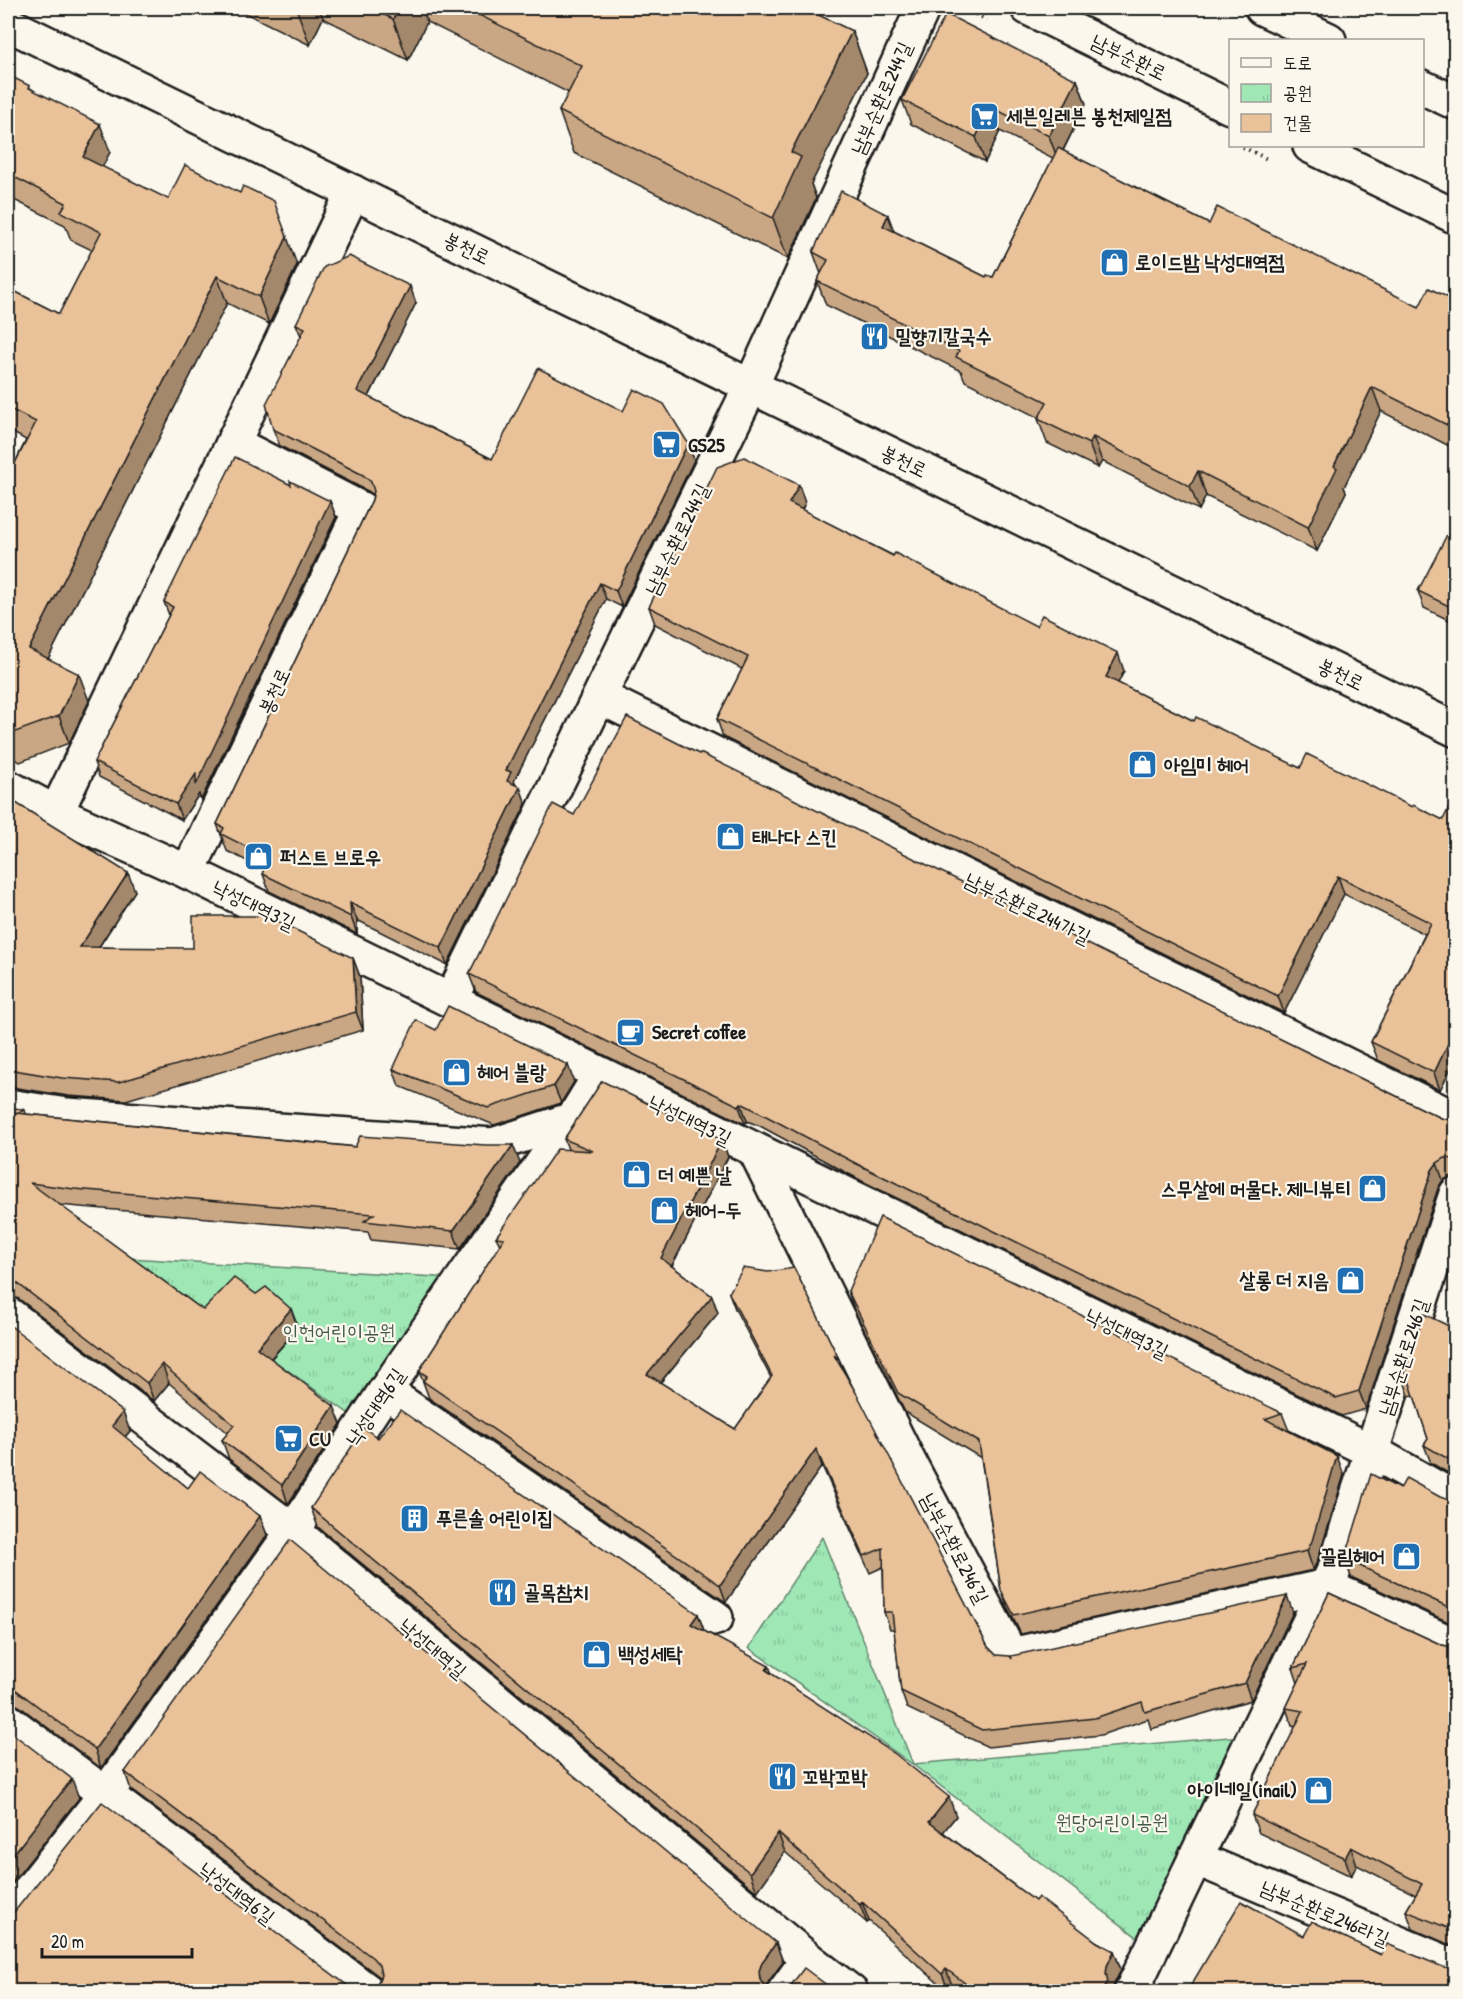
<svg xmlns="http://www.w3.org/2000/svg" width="1463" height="1999" font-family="'Patrick Hand','Poor Story',sans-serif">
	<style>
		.park { fill: url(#park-tufts); stroke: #5e8269; stroke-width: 1.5 }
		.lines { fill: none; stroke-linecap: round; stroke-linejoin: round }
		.minor-casing { stroke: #1c1c1c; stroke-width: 38 }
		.major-casing { stroke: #1c1c1c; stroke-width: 38 }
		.path { stroke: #1c1c1c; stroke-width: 4; stroke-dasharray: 1.5 4.5; stroke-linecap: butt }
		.minor { stroke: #fbf7ec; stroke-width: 33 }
		.major { stroke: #fbf7ec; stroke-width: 33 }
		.wall { fill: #c9a784; stroke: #1c1c1c; stroke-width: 1.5 }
		.shaded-wall { fill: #a4886c; stroke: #1c1c1c; stroke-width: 1.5 }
		.building { fill: #eac29a; stroke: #1c1c1c; stroke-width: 1.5 }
		.labels { text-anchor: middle; stroke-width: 4.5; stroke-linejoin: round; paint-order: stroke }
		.street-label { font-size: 20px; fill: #1c1c1c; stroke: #fbf7ec }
		.poi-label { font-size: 20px; font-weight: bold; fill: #1c1c1c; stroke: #fbf7ec; text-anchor: start }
		.park-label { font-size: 20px; fill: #43594a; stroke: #fbf7ec }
	</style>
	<defs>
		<pattern id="park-tufts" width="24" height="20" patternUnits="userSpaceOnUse" patternTransform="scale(1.5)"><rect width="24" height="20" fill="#9fe8b6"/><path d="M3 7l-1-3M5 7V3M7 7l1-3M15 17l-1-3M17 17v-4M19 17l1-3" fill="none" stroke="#88c69c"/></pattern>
	</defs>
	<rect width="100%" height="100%" fill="#fbf7ec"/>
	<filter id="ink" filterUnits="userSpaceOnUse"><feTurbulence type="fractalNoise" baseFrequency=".0167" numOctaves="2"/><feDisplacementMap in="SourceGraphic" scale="12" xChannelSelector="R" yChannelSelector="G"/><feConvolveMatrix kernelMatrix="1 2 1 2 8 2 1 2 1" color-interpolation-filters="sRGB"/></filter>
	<g filter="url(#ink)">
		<g class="park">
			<path d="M129 1258 451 1278 355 1418Z"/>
			<path d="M822 1537 913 1764 1241 1736 1137 1937 912 1764 749 1648Z"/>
		</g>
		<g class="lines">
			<defs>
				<g id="minor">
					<path d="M8 24 1456 730"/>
					<path d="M600 697 1456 1119"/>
					<path d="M8 787 56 813 188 872 1373 1452 1456 1499"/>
					<path d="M56 813 353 192"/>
					<path d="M188 872 361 509 233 443"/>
					<path d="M451 1000 751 386 923 8"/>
					<path d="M8 1106 67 1115 493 1145 573 1119"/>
					<path d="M756 1152 909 1462 1011 1655 1326 1586 1456 1646"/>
					<path d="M8 1314 293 1531 808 1959 851 1992"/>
					<path d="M385 1391 716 1618"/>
					<path d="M8 1721 369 1992"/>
					<path d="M1195 1858 1456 1967"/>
					<path d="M8 1918 105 1795 293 1531 385 1391 573 1119 600 1075"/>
					<path d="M784 1992 808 1959"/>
					<path d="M1131 1992 1336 1566 1352 1511 1456 1194"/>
				</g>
				<g id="major">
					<path d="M1028 8 1230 107"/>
					<path d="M1262 8 1329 40"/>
					<path d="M1422 87 1456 103"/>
					<path d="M1310 146 1456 217"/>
				</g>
			</defs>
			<use href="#minor" class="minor-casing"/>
			<use href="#major" class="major-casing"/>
			<g class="path">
				<path d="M965 9 987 20"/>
				<path d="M1243 147 1269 160"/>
			</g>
			<use href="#minor" class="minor"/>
			<use href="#major" class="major"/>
		</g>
		<g class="wall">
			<path d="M235 8H804L852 31 867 73 811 184 816 198 788 259 574 153 559 111 569 93 427 22 408 60 323 18 310 45Z"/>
			<path d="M8 75 32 89 110 152 102 167 297 265 269 324 227 303 48 659 89 701 69 743 20 762 8 756V477L26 440 8 430V288L59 314 92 250 71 240 65 225 8 197Z"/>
			<path d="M1077 80 1086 104 1063 151 1209 224 1419 307 1455 301V449L1381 411 1344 487 1346 492 1317 551 1206 496 1199 510 1102 461 1098 468 1047 443 1038 419 1039 418 965 381 961 371 826 305 817 281 821 274 813 252 894 231 986 277H993L1053 158 1000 131 985 162 911 124 902 100Z"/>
			<path d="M416 303 369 397 492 459 688 443 694 460 622 607 606 599 514 781 526 804 447 965 357 920V934L269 891 263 874V869L227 851 217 824 372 500 373 495 370 492 280 446 273 429 301 336 296 324Z"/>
			<path d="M291 485 330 501 336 517 201 800 199 794 182 820 99 777 94 762 169 615 164 602Z"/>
			<path d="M805 503 802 510 1124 671 1118 683 1194 721 1300 768 1412 807 1443 820 1440 1090 1378 1060 1371 1042 1425 934 1344 894 1284 1013 723 737 717 719 742 669 655 624 649 607Z"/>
			<path d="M1455 529V623L1424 608 1418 591Z"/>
			<path d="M699 754 1441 1118 1450 1120 1455 1118V1176H1452L1443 1180 1438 1188 1366 1409 1342 1416 862 1181 760 1126 747 1121 745 1124 476 992 469 974 574 815Z"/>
			<path d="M8 798 135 891 99 947 353 958 360 977 363 1030 126 1100 69 1096 11 1087 8 1088Z"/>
			<path d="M436 1030 574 1082 561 1103 494 1125 399 1086 393 1069Z"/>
			<path d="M8 1107 25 1110 26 1114 520 1163 460 1249 371 1240 368 1232 81 1207 59 1205 203 1310 256 1294 291 1309 298 1328 271 1359 341 1424 288 1504 229 1459 222 1440 228 1433 169 1383 154 1401 19 1299 11 1296H8Z"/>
			<path d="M564 1139 722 1140 728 1157 672 1266 712 1296 718 1313 660 1383 735 1429 771 1378 735 1309 729 1293 839 1359 845 1374 988 1647 996 1655 1012 1659 1293 1612 1251 1700 1151 1729 1148 1719 1101 1735 988 1747 907 1708 901 1691 894 1629H890L884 1612 883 1567 870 1573 822 1466 726 1602 429 1398 419 1371 500 1245 496 1237 568 1149Z"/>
			<path d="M848 1291 1282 1413 1289 1431 1344 1475 1318 1559 1313 1570 1021 1634 1008 1608 1001 1590 981 1458 905 1412 854 1309Z"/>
			<path d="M8 1324 130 1431 125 1437 188 1488 267 1535 101 1768 19 1706 11 1703H8Z"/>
			<path d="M1455 1329V1477L1431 1463 1424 1445 1428 1439 1414 1395 1409 1396 1403 1378Z"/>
			<path d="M378 1438 698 1614 704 1631 772 1674 956 1816 943 1832 1035 1901 1097 1942 1114 1951 1121 1970 1114 1984 1113 1992H958L953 1988 950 1992H948L869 1921 867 1923 785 1852 757 1892 318 1527 311 1508Z"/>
			<path d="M1400 1489 1449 1500 1455 1498V1625L1351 1577 1345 1559Z"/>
			<path d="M1329 1593 1442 1645 1452 1647 1455 1645V1947L1413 1929 1406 1911 1416 1895 1357 1865 1351 1876 1259 1833 1252 1815 1296 1727 1292 1726 1286 1708 1298 1683 1293 1668Z"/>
			<path d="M125 1772 776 1943 783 1962 769 1981 766 1988 370 1990 377 1985 380 1977 131 1790Z"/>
		</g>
		<g class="shaded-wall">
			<path d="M296 8H319L323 18 310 45Z"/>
			<path d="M399 8H422L427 22 408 60 393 19Z"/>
			<path d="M852 31 867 73 811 184 816 198 788 259 773 218 791 152Z"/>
			<path d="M1077 80 1086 104 1058 160 1049 136Z"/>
			<path d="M991 107 1000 131 985 162 976 137Z"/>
			<path d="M100 124 110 152 93 185 83 157Z"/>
			<path d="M888 215 897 239 883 226Z"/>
			<path d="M287 237 297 265 269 324 259 297Z"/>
			<path d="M217 276 227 303 39 677 29 649Z"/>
			<path d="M410 286 416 303 363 408 357 391Z"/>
			<path d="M1372 387 1381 411 1344 487 1346 492 1317 551 1308 527 1334 466Z"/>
			<path d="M1093 437 1102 461 1098 468 1089 444Z"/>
			<path d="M688 443 694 460 622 607 616 591Z"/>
			<path d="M1198 471 1206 496 1199 510 1190 486Z"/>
			<path d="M799 485 805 503 796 521 789 503Z"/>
			<path d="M330 501 336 517 201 800 199 794 182 820 176 804Z"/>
			<path d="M600 583 606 599 514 781 517 789 507 781 506 770Z"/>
			<path d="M1118 653 1124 671 1112 695 1106 677Z"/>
			<path d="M79 674 89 701 69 743 59 716Z"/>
			<path d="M520 787 526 804 447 965 441 948Z"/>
			<path d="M128 873 135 891 87 965 80 947Z"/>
			<path d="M1338 876 1344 894 1284 1013 1278 996Z"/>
			<path d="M350 903 357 920V934L351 917Z"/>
			<path d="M353 958 360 977 363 1030 356 1012Z"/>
			<path d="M1455 1029V1060L1440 1090 1434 1073Z"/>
			<path d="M568 1065 574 1082 561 1103 554 1086Z"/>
			<path d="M741 1103 747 1121 745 1124 739 1106Z"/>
			<path d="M722 1140 728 1157 667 1275 661 1258Z"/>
			<path d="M513 1145 520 1163 460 1249 453 1231Z"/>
			<path d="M1437 1163 1443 1180 1438 1188 1366 1409 1359 1391 1432 1170Z"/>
			<path d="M712 1296 718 1313 653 1391 647 1374Z"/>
			<path d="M291 1309 298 1328 263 1367 257 1348Z"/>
			<path d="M162 1364 169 1383 154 1401 147 1383Z"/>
			<path d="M334 1406 341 1424 288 1504 282 1485Z"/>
			<path d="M123 1412 130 1431 119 1444 112 1426Z"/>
			<path d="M816 1449 822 1466 726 1602 720 1585Z"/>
			<path d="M1337 1456 1344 1475 1318 1559 1313 1570 1307 1551Z"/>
			<path d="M260 1516 267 1535 101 1768 95 1749Z"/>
			<path d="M1287 1596 1293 1612 1251 1700 1245 1683Z"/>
			<path d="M698 1614 705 1633 691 1624Z"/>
			<path d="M769 1666 776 1685 766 1670Z"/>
			<path d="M72 1779 79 1798 8 1888V1861Z"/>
			<path d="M949 1797 956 1816 936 1841 929 1822Z"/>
			<path d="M778 1833 785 1852 757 1892 750 1873Z"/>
			<path d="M1351 1847 1357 1865 1351 1876 1345 1858Z"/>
			<path d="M862 1902 869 1921 867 1923 860 1905Z"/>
			<path d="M776 1943 783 1962 769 1981 765 1989 760 1980 759 1971 762 1962Z"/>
			<path d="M1114 1951 1121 1970 1114 1984 1113 1992H1102L1107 1966Z"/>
			<path d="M946 1969 953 1988 950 1992H949L942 1974Z"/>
		</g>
		<g class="building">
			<path d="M370 8H399L393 19Z"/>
			<path d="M465 8H804L852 31 791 152 801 157 773 218 559 111 582 66Z"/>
			<path d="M946 14 1077 80 1049 136 991 107 976 137 902 100Z"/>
			<path d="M8 75 30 86 29 88 100 124 83 157 168 199 185 165 240 193 243 186 274 201 287 237 259 297 217 276 29 649 79 674 59 716 10 734 8 733V477L36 422 8 408V288L59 314 101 232 61 212 66 203 8 174V151L9 148 8 147Z"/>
			<path d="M1058 148 1209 224 1217 207 1419 307 1429 288 1455 301V429L1372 387 1334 466 1337 468 1308 527 1198 471 1190 486 1093 437 1089 444 1038 419 1047 402 956 357 959 351 817 281 828 260 813 252 841 191 888 215 883 226 986 277 987 275 993 277Z"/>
			<path d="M349 256 410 286 357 391 492 459 538 368 623 411 634 389 664 404 688 443 616 591 600 583 506 770 511 772 507 781 520 787 441 948 350 903 351 917 263 874V855L221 834 224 828 217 824 372 500 374 491 371 482 363 475 273 429 266 404 305 328 296 324 324 267Z"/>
			<path d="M235 457 291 485 290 481 330 501 196 785V774L176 804 94 762 173 607 164 602Z"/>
			<path d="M744 457 799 485 789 503 893 556 895 553 1036 626 1042 615 1118 653 1106 677 1194 721 1196 717 1300 768 1307 754 1412 807 1413 805 1443 820 1452 801 1455 803V1029L1434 1073 1371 1042 1431 923 1338 876 1278 996 717 719 748 657 649 607 717 467Z"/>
			<path d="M1451 527 1455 529V609L1418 591Z"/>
			<path d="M627 717 699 754 700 753 1441 1118 1450 1120 1455 1118V1159L1445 1158 1437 1163 1432 1170 1359 1391 1336 1398 855 1163 753 1109 741 1103 739 1106 469 974 553 804 574 815Z"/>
			<path d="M8 798 128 873 80 947 193 948V916H263V914L353 958 356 1012 119 1082 62 1078 8 1069Z"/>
			<path d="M448 1006 568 1065 554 1086 488 1108 393 1069 416 1020 436 1030Z"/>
			<path d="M602 1081 722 1140 661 1258 712 1296 647 1374 735 1429 772 1376 729 1293 743 1268 768 1272 794 1268 839 1359 834 1355 858 1396 988 1647 996 1655 1010 1656 1012 1659 1011 1656 1287 1596 1245 1683 1145 1712 1142 1702 1095 1718 982 1730 901 1691 892 1612H884L883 1548 864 1556 816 1449 720 1585 423 1381 427 1376 419 1371 504 1238 496 1237 557 1149 593 1151 564 1139Z"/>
			<path d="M8 1107 25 1110 15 1113 355 1147 360 1136 485 1145H513L453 1231 364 1221 374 1214 74 1189 30 1183 203 1310 234 1278 256 1294 266 1287 291 1309 257 1348 334 1406 282 1485 222 1440 234 1425 162 1364 147 1383 13 1280 8 1278Z"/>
			<path d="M880 1217 1282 1413 1265 1419 1337 1456 1312 1541 1307 1551 1014 1615 1001 1590 979 1442 898 1393 848 1291Z"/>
			<path d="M1424 1314 1455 1329V1463L1424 1445 1428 1439 1408 1377 1403 1378Z"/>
			<path d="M8 1324 123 1412 112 1426 188 1488 200 1471 260 1516 95 1749 12 1687 8 1685Z"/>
			<path d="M400 1410 698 1614 691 1624 769 1666 766 1670 894 1753 949 1797 929 1822 1035 1901 1038 1897 1097 1942 1114 1951 1107 1966 1106 1974 1108 1981 1102 1992H977L946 1969 942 1974 862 1902 860 1905 778 1833 750 1873 311 1508 364 1428 378 1438Z"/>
			<path d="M1371 1474 1400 1489 1406 1478 1440 1497 1449 1500 1455 1498V1610L1345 1559Z"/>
			<path d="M290 1540 776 1943 762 1962 759 1971 760 1980 766 1988 774 1992H363L370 1990 377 1985 381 1975 379 1965 373 1958 125 1772Z"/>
			<path d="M1329 1593 1442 1645 1452 1647 1455 1645V1931L1406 1911 1422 1884 1351 1847 1345 1858 1252 1815 1303 1711 1286 1708 1307 1664 1293 1668Z"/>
			<path d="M8 1730 72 1779 8 1861Z"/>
			<path d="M102 1802 351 1988 359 1992H8V1917L15 1911Z"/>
			<path d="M1241 1901 1304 1936 1312 1921 1381 1955 1387 1944 1443 1967 1451 1968 1455 1966V1992H1187Z"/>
			<path d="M804 1968 836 1992H777L785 1990 792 1984Z"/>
		</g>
	</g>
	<defs>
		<symbol id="supermarket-square" viewBox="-11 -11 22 22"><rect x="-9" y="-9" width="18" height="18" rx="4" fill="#1f6fb2" stroke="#fbf7ec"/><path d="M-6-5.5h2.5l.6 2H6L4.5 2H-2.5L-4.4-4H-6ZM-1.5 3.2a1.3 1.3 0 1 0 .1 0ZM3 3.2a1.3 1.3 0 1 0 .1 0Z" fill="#fff"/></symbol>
		<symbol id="shop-square" viewBox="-11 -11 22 22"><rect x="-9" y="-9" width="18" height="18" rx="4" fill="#1f6fb2" stroke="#fbf7ec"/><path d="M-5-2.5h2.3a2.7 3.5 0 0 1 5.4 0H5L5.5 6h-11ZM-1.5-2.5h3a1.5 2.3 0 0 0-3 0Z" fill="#fff"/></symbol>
		<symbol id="restaurant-square" viewBox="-11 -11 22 22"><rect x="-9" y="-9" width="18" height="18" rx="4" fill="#1f6fb2" stroke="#fbf7ec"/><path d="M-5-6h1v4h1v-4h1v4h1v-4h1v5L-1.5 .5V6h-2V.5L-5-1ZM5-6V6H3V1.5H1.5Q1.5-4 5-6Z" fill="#fff"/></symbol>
		<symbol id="cafe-square" viewBox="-11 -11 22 22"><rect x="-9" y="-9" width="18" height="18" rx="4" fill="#1f6fb2" stroke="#fbf7ec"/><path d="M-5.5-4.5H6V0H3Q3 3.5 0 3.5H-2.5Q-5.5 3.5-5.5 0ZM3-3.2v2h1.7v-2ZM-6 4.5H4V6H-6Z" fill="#fff"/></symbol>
		<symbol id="building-square" viewBox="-11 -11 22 22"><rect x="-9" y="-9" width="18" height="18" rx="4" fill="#1f6fb2" stroke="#fbf7ec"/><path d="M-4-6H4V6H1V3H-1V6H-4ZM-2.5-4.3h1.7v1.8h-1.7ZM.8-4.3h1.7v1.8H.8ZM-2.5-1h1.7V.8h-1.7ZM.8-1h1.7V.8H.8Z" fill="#fff"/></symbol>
	</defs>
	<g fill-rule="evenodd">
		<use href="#supermarket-square" x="968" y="100" width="33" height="33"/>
		<use href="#shop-square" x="1098" y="246" width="33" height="33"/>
		<use href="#restaurant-square" x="858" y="320" width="33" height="33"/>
		<use href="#supermarket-square" x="650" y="428" width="33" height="33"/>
		<use href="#shop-square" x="1126" y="748" width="33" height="33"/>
		<use href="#shop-square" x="714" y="820" width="33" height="33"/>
		<use href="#shop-square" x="242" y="840" width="33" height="33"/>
		<use href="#cafe-square" x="614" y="1016" width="33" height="33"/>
		<use href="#shop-square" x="440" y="1056" width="33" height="33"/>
		<use href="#shop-square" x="620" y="1158" width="33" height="33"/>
		<use href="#shop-square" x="1356" y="1172" width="33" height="33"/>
		<use href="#shop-square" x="648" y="1194" width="33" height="33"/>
		<use href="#shop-square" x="1334" y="1264" width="33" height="33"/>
		<use href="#supermarket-square" x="272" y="1422" width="33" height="33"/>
		<use href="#building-square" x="398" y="1502" width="33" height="33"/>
		<use href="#shop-square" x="1390" y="1540" width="33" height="33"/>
		<use href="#restaurant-square" x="486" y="1576" width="33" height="33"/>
		<use href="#shop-square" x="580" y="1638" width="33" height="33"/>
		<use href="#restaurant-square" x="766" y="1760" width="33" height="33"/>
		<use href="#shop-square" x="1302" y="1774" width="33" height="33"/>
	</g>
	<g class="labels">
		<g class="street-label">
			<text transform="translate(1129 57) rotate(26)" y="7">남부순환로</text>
			<text transform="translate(881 98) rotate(-66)" y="7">남부순환로244길</text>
			<text transform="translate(467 248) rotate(26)" y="7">봉천로</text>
			<text transform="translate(904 461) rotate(26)" y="7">봉천로</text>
			<text transform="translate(677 539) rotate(-64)" y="7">남부순환로244길</text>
			<text transform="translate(1341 674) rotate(26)" y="7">봉천로</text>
			<text transform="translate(274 691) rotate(-65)" y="7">봉천로</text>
			<text transform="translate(254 905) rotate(26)" y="7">낙성대역3길</text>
			<text transform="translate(1028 908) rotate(26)" y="7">남부순환로244가길</text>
			<text transform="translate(690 1120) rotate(26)" y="7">낙성대역3길</text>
			<text transform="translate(1127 1333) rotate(26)" y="7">낙성대역3길</text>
			<text transform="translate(1403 1357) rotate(-72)" y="7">남부순환로246길</text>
			<text transform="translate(375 1407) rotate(-56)" y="7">낙성대역6길</text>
			<text transform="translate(955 1548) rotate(62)" y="7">남부순환로246길</text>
			<text transform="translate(433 1648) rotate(40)" y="7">낙성대역길</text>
			<text transform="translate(237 1893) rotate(37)" y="7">낙성대역6길</text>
			<text transform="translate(1325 1913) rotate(23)" y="7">남부순환로246라길</text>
		</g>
		<g class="poi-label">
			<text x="1006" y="123">세븐일레븐 봉천제일점</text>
			<text x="1135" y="269">로이드밤 낙성대역점</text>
			<text x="895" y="343">밀향기칼국수</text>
			<text x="688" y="452">GS25</text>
			<text x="1164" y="772">아임미 헤어</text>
			<text x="752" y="844">태나다 스킨</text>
			<text x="280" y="864">퍼스트 브로우</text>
			<text x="652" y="1039">Secret coffee</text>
			<text x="477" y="1079">헤어 블랑</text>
			<text x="658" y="1182">더 예쁜 날</text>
			<text x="1351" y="1196" text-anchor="end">스무살에 머물다. 제니뷰티</text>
			<text x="685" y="1217">헤어-두</text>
			<text x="1329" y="1287" text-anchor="end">살롱 더 지음</text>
			<text x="309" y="1446">CU</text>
			<text x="436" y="1525">푸른솔 어린이집</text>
			<text x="1385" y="1563" text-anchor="end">끌림헤어</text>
			<text x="524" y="1599">골목참치</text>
			<text x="618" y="1661">백성세탁</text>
			<text x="803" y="1784">꼬박꼬박</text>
			<text x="1297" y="1797" text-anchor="end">아이네일(inail)</text>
		</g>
		<g class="park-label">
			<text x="339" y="1339">인헌어린이공원</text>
			<text x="1112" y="1829">원당어린이공원</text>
		</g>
	</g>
	<rect width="1463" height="1999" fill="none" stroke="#fbf7ec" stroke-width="30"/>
	<rect x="15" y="15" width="1433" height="1969" fill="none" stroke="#1c1c1c" stroke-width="2" filter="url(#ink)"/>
	<rect x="1229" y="39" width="195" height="108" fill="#fbf7ec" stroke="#a29f99" stroke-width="1.5"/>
	<rect x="1241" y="58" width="30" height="9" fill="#fbf7ec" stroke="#a29f99" stroke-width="1.5"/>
	<text x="1283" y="69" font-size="18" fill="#1c1c1c">도로</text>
	<rect x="1241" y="84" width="30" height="18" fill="url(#park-tufts)" stroke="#a29f99" stroke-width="1.5"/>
	<text x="1283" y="99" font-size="18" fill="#1c1c1c">공원</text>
	<rect x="1241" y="114" width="30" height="18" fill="#eac29a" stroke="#a29f99" stroke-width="1.5"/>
	<text x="1283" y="129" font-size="18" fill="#1c1c1c">건물</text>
	<path d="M42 1948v9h150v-9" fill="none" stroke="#1c1c1c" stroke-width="3"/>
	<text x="51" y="1948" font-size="18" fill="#1c1c1c" stroke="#fbf7ec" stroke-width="4.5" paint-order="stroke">20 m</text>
</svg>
